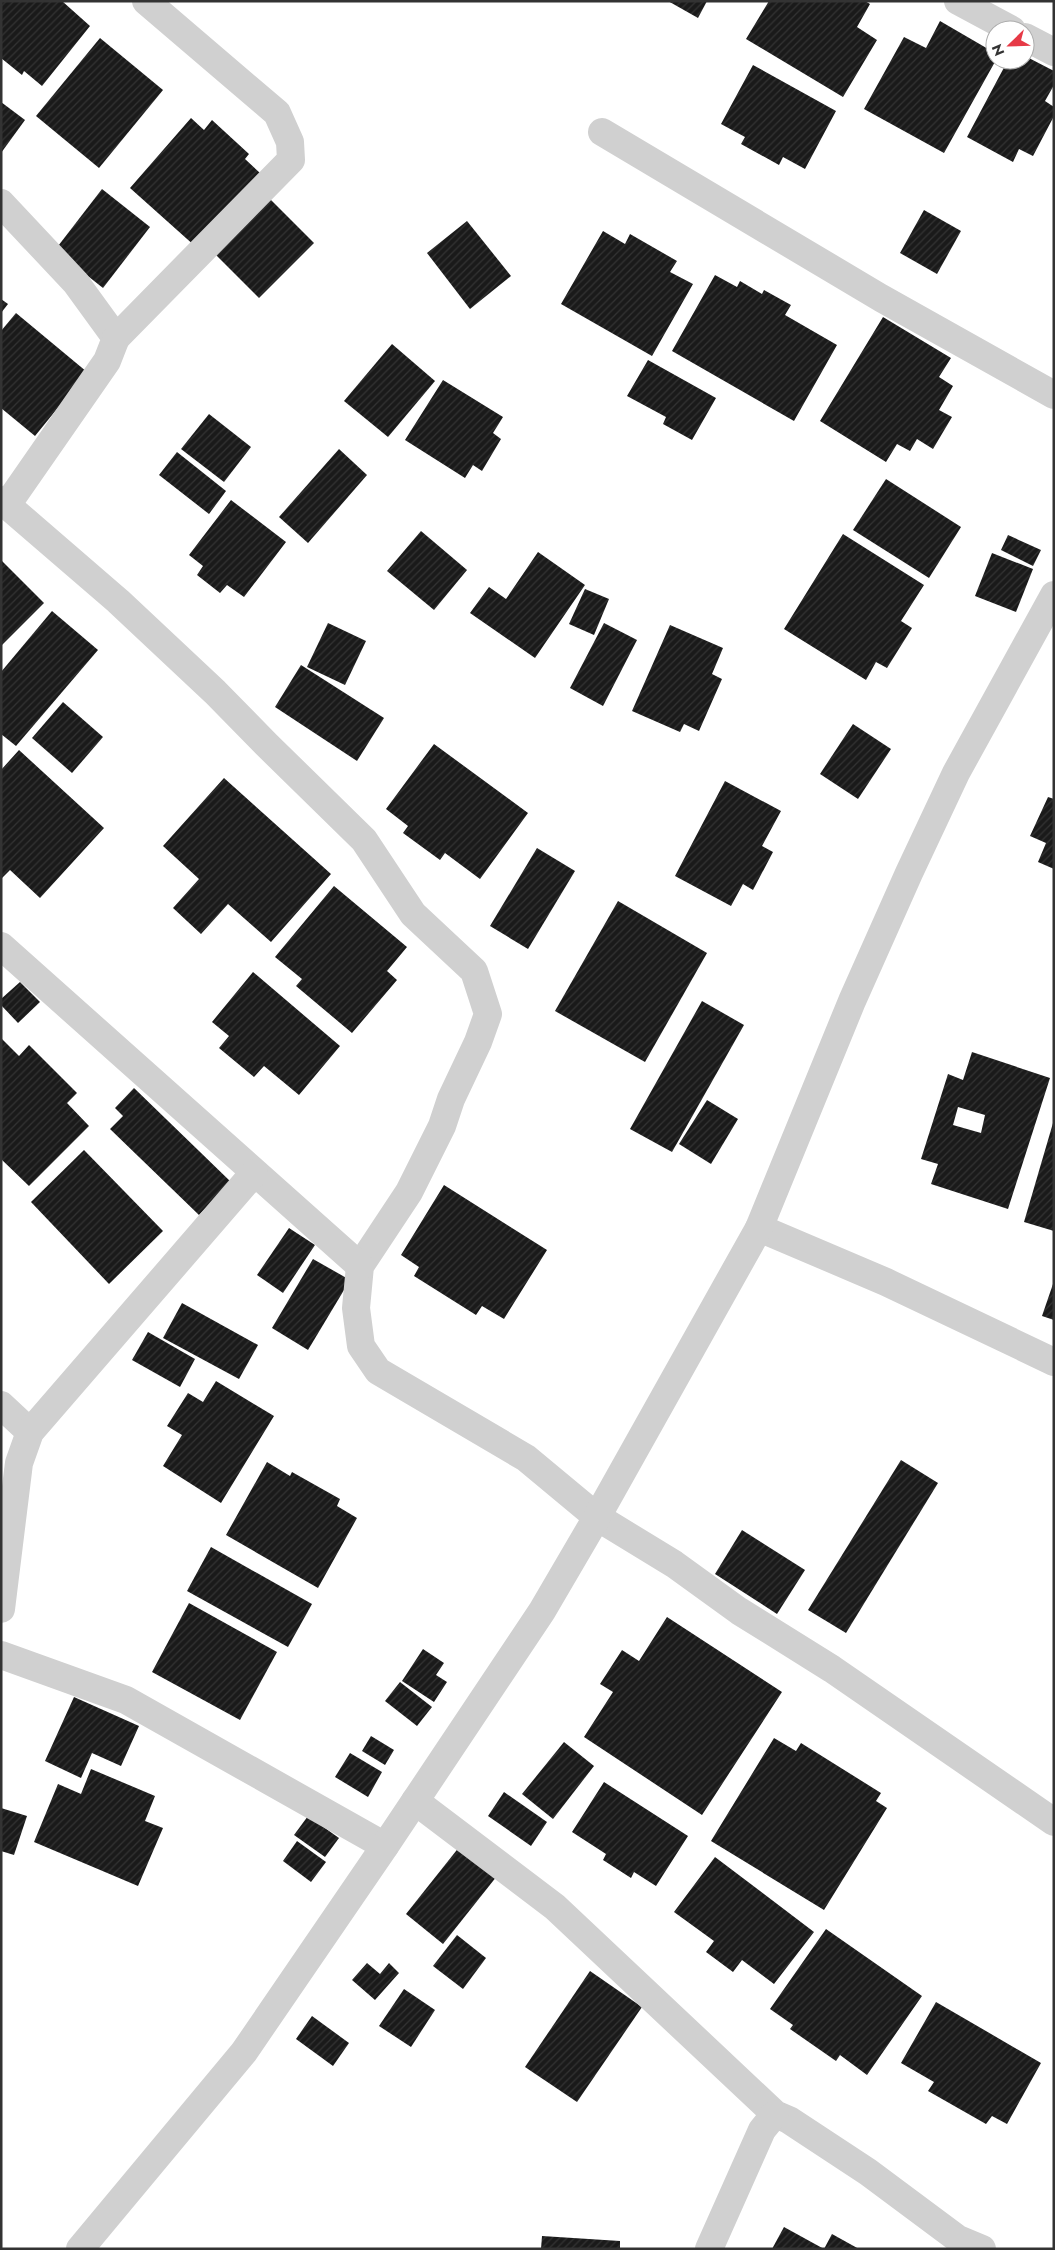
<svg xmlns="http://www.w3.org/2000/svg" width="1055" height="2250" font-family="Jost,sans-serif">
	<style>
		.building { fill: url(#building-hatch); fill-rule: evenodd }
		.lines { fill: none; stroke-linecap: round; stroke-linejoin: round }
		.minor { stroke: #d0d0d0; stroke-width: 28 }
	</style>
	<defs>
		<pattern id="building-hatch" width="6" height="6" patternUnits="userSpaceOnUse" patternTransform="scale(1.25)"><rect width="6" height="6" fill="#1a1a1a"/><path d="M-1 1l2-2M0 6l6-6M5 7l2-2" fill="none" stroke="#333"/></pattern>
	</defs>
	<rect width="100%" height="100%" fill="#fff"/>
	<g class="building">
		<path d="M1 1H62L90 26 42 86 24 71 22 75 1 58Z"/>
		<path d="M668 1H707L698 18Z"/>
		<path d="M769 1H865L870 4 857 27 877 40 843 97 746 39Z"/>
		<path d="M940 21 995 53 996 60 944 153 864 109 904 37 926 48Z"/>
		<path d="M100 38 163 90 99 168 36 116Z"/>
		<path d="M1025 56 1054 71V85L1045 101 1054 107V116L1033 156 1019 149 1013 162 967 137 1008 60H1025Z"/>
		<path d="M753 65 836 111 805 169 783 157 779 165 741 144 745 137 721 124Z"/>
		<path d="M1 102 25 120 1 153Z"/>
		<path d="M191 118 204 130 212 120 249 154 245 159 260 173 196 247 130 188Z"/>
		<path d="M102 189 150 227 103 288 55 250Z"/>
		<path d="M270 199 314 243 259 298 215 254Z"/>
		<path d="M924 210 961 231 937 274 900 253Z"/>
		<path d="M467 221 511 276 470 309 427 253Z"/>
		<path d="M603 231 625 244 630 234 677 261 670 272 693 284 652 356 561 304Z"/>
		<path d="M715 275 737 287 740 281 762 294 764 290 791 305 785 315 837 345 794 421 672 351Z"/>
		<path d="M1 299 8 304 1 313Z"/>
		<path d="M16 313 87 372 35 436 1 408V331Z"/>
		<path d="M883 317 951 358 939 377 953 386 939 410 952 417 933 449 917 439 910 451 897 444 886 462 820 421Z"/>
		<path d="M392 344 435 381 388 437 344 401Z"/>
		<path d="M648 360 716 398 692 440 663 424 666 417 627 396Z"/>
		<path d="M443 380 503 417 493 433 501 439 482 471 473 465 465 478 405 440Z"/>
		<path d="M209 414 251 447 224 482 181 449Z"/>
		<path d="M339 449 367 475 308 543 279 517Z"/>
		<path d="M177 452 226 491 209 514 159 475Z"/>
		<path d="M886 479 961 527 929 578 853 530Z"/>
		<path d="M231 500 286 542 244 597 227 585 220 593 197 575 203 566 189 555Z"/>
		<path d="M421 531 467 570 434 610 387 571Z"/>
		<path d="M843 534 924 585 901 621 912 628 887 668 876 662 866 680 784 629Z"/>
		<path d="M1008 535 1041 550 1033 566 1001 550Z"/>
		<path d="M538 552 585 585 535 658 470 613 489 587 506 599Z"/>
		<path d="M992 553 1033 569 1016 612 975 596Z"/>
		<path d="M1 560 44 603 1 646Z"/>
		<path d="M585 589 609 599 594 635 569 624Z"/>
		<path d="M52 611 98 650 16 746 1 734V672Z"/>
		<path d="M328 623 366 641 345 685 307 667Z"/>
		<path d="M604 623 637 640 603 706 570 688Z"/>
		<path d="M670 625 723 648 712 674 722 679 699 731 684 724 680 732 632 711Z"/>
		<path d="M301 665 384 718 357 761 275 707Z"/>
		<path d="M63 702 103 737 72 773 32 738Z"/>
		<path d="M853 724 891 749 858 799 820 774Z"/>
		<path d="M434 744 528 813 480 879 445 853 440 860 403 833 408 826 386 809Z"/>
		<path d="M19 750 104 828 40 898 10 870 1 879V770Z"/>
		<path d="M224 778 331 874 271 942 228 904 201 934 173 908 199 879 163 846Z"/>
		<path d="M725 781 781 811 762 846 773 852 753 890 743 884 731 906 675 876Z"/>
		<path d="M1048 797 1054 799V869L1038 862 1046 843 1030 836Z"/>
		<path d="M537 848 575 871 528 949 490 926Z"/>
		<path d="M334 886 407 947 387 971 397 980 352 1033 296 986 302 979 275 957Z"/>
		<path d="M618 901 707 953 645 1062 555 1011Z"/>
		<path d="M253 972 340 1046 299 1095 264 1066 254 1077 219 1048 229 1036 212 1022Z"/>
		<path d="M20 982 40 1002 18 1023 1 1005V999Z"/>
		<path d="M702 1001 744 1025 672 1152 630 1129Z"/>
		<path d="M1 1038 19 1056 29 1045 77 1093 67 1103 89 1126 29 1186 1 1159Z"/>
		<path d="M972 1052 1050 1078 1008 1209 931 1184 938 1164 921 1159 948 1074 963 1080ZM958 1107 985 1115 981 1133 953 1125Z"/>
		<path d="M134 1088 231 1182 199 1215 110 1129 123 1116 115 1108Z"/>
		<path d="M707 1100 738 1119 711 1164 679 1144Z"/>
		<path d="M1053 1123H1054V1231L1024 1222Z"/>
		<path d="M84 1150 163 1231 109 1284 31 1202Z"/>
		<path d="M444 1185 547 1250 504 1319 482 1306 476 1315 414 1276 419 1267 401 1255Z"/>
		<path d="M289 1228 315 1245 283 1293 257 1275Z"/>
		<path d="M313 1259 350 1280 308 1350 272 1328Z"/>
		<path d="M1054 1281V1320L1042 1316Z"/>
		<path d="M182 1303 258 1345 239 1379 163 1338Z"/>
		<path d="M148 1332 195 1359 180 1387 132 1360Z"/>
		<path d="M216 1381 274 1416 221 1503 163 1466 182 1435 167 1426 188 1393 203 1402Z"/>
		<path d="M901 1460 938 1483 846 1633 808 1610Z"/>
		<path d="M267 1462 290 1476 292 1472 340 1499 337 1506 357 1518 318 1588 226 1535Z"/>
		<path d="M742 1530 805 1570 777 1614 715 1574Z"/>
		<path d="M211 1547 312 1604 288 1647 187 1591Z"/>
		<path d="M189 1603 277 1652 240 1720 152 1672Z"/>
		<path d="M667 1617 782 1692 702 1815 584 1737 613 1692 600 1684 622 1650 639 1661Z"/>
		<path d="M423 1649 444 1663 436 1675 447 1682 434 1702 402 1681Z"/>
		<path d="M400 1682 432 1707 417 1726 385 1701Z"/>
		<path d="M74 1697 139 1726 121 1766 92 1753 81 1778 45 1761Z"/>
		<path d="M371 1736 394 1750 385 1765 362 1751Z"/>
		<path d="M774 1738 796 1751 801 1743 881 1793 876 1801 887 1808 824 1910 711 1841Z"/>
		<path d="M564 1742 594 1766 553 1819 522 1794Z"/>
		<path d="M350 1753 382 1772 368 1797 335 1777Z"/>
		<path d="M91 1769 155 1796 145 1821 163 1828 138 1886 34 1842 58 1784 81 1794Z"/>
		<path d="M604 1782 688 1836 656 1886 634 1872 631 1878 603 1860 606 1854 572 1832Z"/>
		<path d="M504 1792 547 1822 531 1846 488 1816Z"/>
		<path d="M1 1808 27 1816 14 1855 1 1851Z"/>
		<path d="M308 1816 339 1838 325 1857 294 1835Z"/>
		<path d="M297 1841 326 1862 311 1882 283 1861Z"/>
		<path d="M460 1846 497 1876 443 1944 406 1914Z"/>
		<path d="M715 1857 814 1932 774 1984 742 1960 733 1972 706 1952 714 1941 674 1912Z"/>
		<path d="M826 1929 922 1996 867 2075 840 2055 836 2061 790 2029 793 2025 770 2009Z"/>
		<path d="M457 1935 486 1958 463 1989 433 1966Z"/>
		<path d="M367 1963 380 1974 389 1963 399 1973 375 2000 352 1980Z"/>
		<path d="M590 1971 642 2007 577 2102 525 2067Z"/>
		<path d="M404 1989 435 2010 411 2047 379 2026Z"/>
		<path d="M936 2002 1041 2063 1007 2124 992 2116 986 2124 928 2091 934 2082 901 2063Z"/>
		<path d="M312 2016 349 2043 333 2066 296 2039Z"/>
		<path d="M784 2227 824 2249H772Z"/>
		<path d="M832 2234 859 2249H824Z"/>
		<path d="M542 2236 620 2241V2249H541Z"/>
	</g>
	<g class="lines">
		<g class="minor">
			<path d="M958 1 1012 30"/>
			<path d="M1025 37 1054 52"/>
			<path d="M602 132 881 298 1054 395"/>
			<path d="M1 203 76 283 116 338 107 361 7 505"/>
			<path d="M116 338 291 160 290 142 277 113 146 1"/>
			<path d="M1 500 118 601 215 692 267 745 364 840 413 914 474 971 488 1014 478 1042 451 1099 442 1126 409 1192 360 1266 356 1308 361 1346 378 1371 526 1458 597 1517 674 1564 739 1611 832 1669 1054 1822"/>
			<path d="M1 946 360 1266"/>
			<path d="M759 1228 886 1282 1054 1362"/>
			<path d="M1 1405 30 1432"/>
			<path d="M1 1609 19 1463 30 1432 254 1173"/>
			<path d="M1 1655 126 1700 385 1846"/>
			<path d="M415 1801 555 1907 775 2114 789 2120 868 2172 958 2239 982 2249"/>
			<path d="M80 2249 244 2052 385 1846 542 1611 597 1517 759 1228 852 1001 909 873 956 773 1054 595"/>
			<path d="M709 2249 762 2130 775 2114"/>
		</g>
	</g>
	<rect width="1055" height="2250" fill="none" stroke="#333333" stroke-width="5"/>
	<g transform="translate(1010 45) rotate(247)"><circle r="24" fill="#ffffff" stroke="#adadad"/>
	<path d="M0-4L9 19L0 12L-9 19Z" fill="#e63946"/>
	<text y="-8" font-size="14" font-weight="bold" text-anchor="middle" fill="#333333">N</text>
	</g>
</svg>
